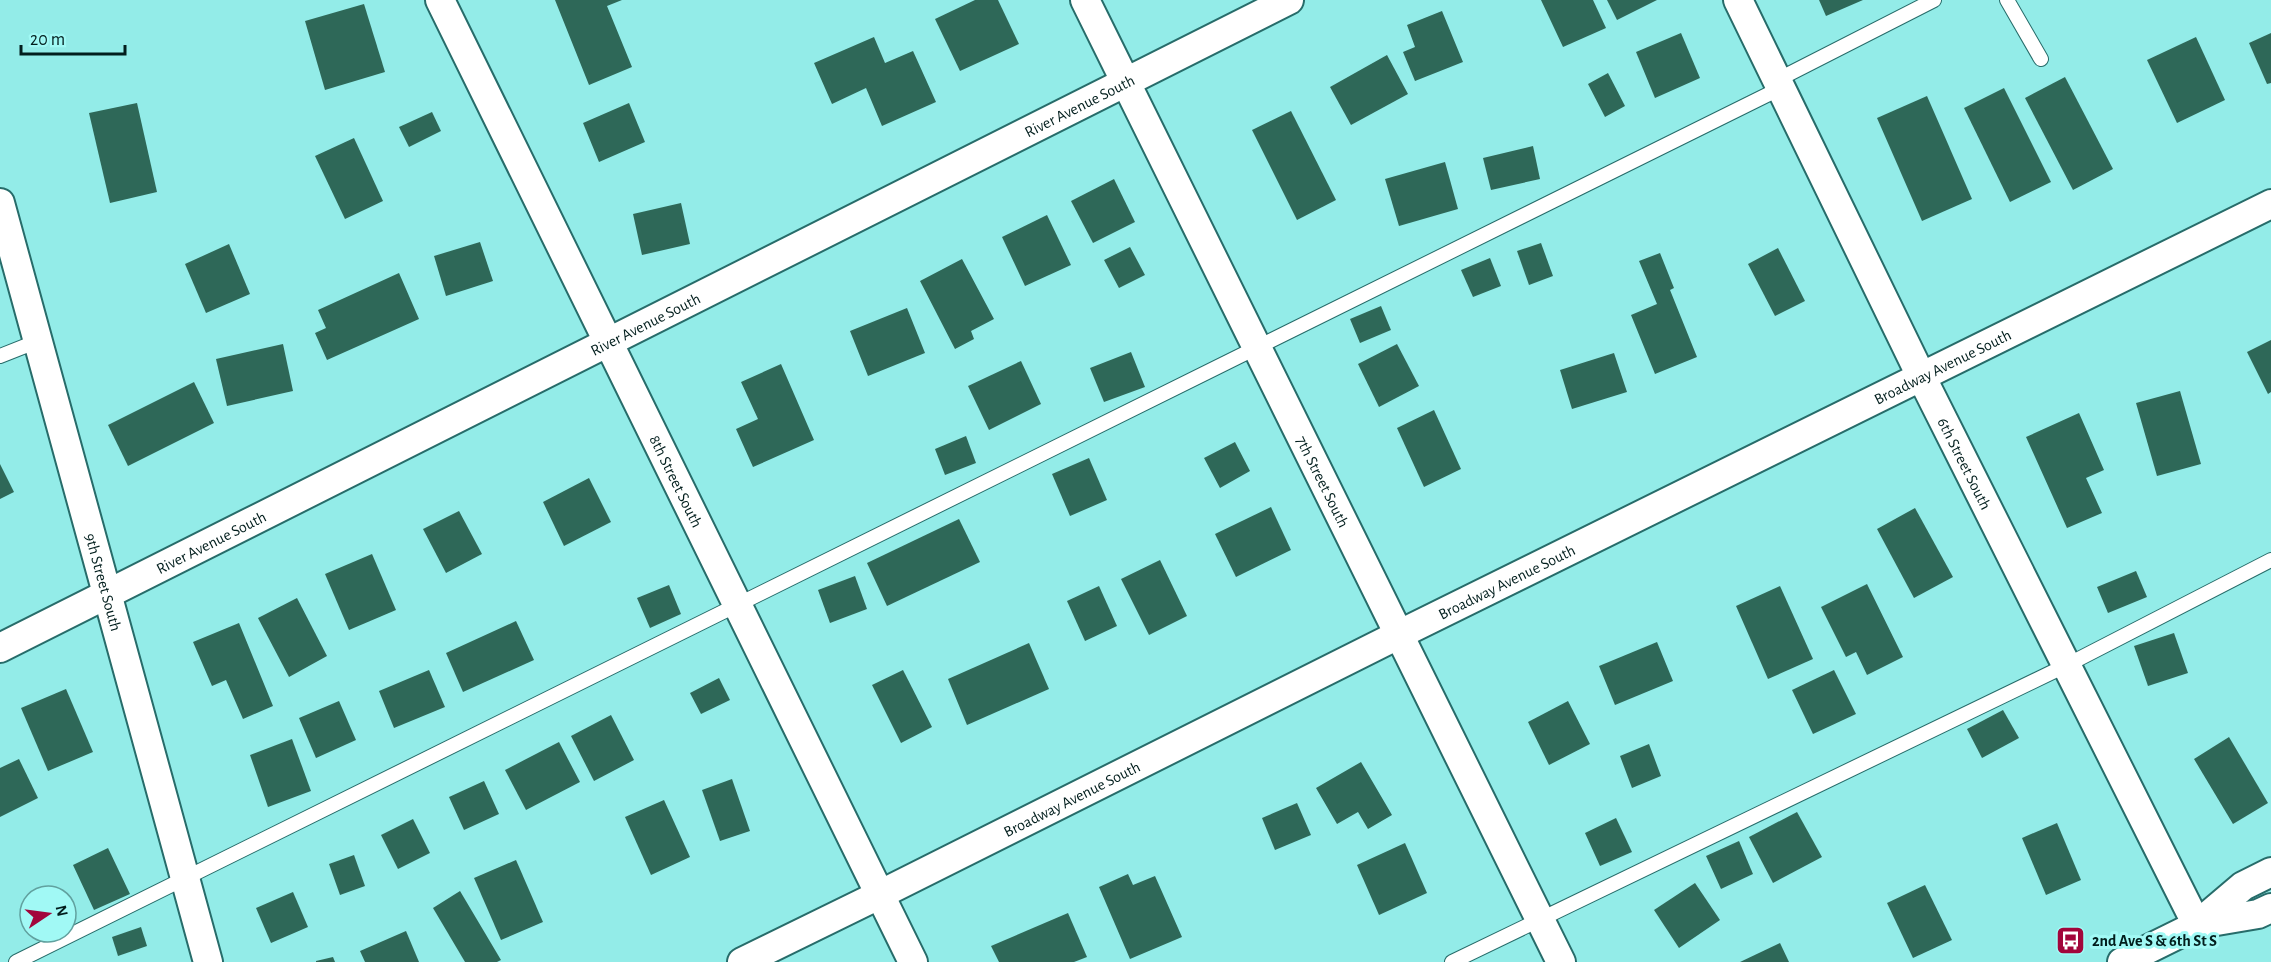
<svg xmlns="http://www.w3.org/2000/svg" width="2271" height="962" font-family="'Alegreya Sans',sans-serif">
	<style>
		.building { fill: #2e6858 }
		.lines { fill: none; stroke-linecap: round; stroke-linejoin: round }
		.lane-casing { stroke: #276c6a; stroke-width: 16 }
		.street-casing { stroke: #276c6a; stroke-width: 32 }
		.lane { stroke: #fff; stroke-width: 14 }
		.street { stroke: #fff; stroke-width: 28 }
		.labels { text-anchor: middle; stroke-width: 6; stroke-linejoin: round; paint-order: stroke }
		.street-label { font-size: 16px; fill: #021e1d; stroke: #a1f9f5 }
		.poi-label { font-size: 16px; font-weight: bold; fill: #021e1d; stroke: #a1f9f5; text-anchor: start }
	</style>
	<rect width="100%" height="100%" fill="#93ece8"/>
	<g class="building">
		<path d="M555 0H622L607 6 632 67 589 85Z"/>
		<path d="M975 0H998L1019 44 960 71 935 19Z"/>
		<path d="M1541 0H1593L1606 28 1563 47Z"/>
		<path d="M1607 0H1657L1617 20Z"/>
		<path d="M1819 0H1863L1826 16Z"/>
		<path d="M364 4 385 72 325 90 305 21Z"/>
		<path d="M1442 11 1463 62 1415 81 1403 52 1415 47 1407 25Z"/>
		<path d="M1681 33 1700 78 1655 98 1636 52Z"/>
		<path d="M2271 33V83L2267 84 2249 43Z"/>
		<path d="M874 37 885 63 913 51 936 102 882 126 866 88 832 104 814 63Z"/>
		<path d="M2196 37 2225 100 2177 123 2147 60Z"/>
		<path d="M1387 55 1408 94 1351 125 1330 87Z"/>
		<path d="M1608 73 1625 106 1605 117 1588 84Z"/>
		<path d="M2065 77 2113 169 2073 190 2025 98Z"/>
		<path d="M2004 88 2051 182 2010 202 1964 108Z"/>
		<path d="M1927 96 1972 199 1922 221 1877 118Z"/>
		<path d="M137 103 157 192 110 203 89 113Z"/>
		<path d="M629 103 645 142 599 162 583 123Z"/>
		<path d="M1291 111 1336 200 1297 220 1252 130Z"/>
		<path d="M432 112 441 131 409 147 399 127Z"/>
		<path d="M354 138 383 201 345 219 315 156Z"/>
		<path d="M1533 146 1540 179 1491 190 1483 158Z"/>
		<path d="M1445 162 1458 209 1399 226 1385 179Z"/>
		<path d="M1114 179 1135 222 1093 243 1071 201Z"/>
		<path d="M681 203 690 244 642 255 633 214Z"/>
		<path d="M1047 215 1071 265 1025 286 1002 237Z"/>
		<path d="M480 242 493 281 446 296 434 256Z"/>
		<path d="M1541 243 1553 276 1529 285 1517 251Z"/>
		<path d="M229 244 250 294 206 313 185 264Z"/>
		<path d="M1130 247 1145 275 1119 288 1104 260Z"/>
		<path d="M1778 248 1805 301 1775 316 1748 264Z"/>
		<path d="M1660 253 1674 288 1670 290 1697 357 1655 374 1631 315 1657 304 1639 261Z"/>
		<path d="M1490 258 1501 286 1473 297 1461 270Z"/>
		<path d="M962 259 994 319 971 331 974 339 955 349 920 281Z"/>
		<path d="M399 273 419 319 327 360 315 333 326 328 318 310Z"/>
		<path d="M1381 306 1391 330 1360 343 1350 319Z"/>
		<path d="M907 308 925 353 868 376 850 331Z"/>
		<path d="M2271 340V392L2268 394 2247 352Z"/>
		<path d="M283 344 293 391 227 406 216 359Z"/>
		<path d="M1397 344 1419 386 1379 407 1358 364Z"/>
		<path d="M1131 352 1145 387 1104 402 1090 368Z"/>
		<path d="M1614 353 1627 392 1572 409 1560 370Z"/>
		<path d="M1021 361 1041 404 989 430 968 386Z"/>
		<path d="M781 364 814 440 753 467 736 429 758 419 741 382Z"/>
		<path d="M194 382 214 423 128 466 108 425Z"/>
		<path d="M2180 391 2201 464 2157 476 2136 403Z"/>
		<path d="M1434 410 1461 469 1424 487 1397 428Z"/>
		<path d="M2079 413 2104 470 2086 478 2102 513 2067 528 2026 437Z"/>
		<path d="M966 436 976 463 945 475 935 449Z"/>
		<path d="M1235 442 1250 471 1220 488 1204 458Z"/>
		<path d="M1089 458 1107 500 1070 516 1052 474Z"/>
		<path d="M0 464 14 492 0 499Z"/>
		<path d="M589 478 611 522 564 546 543 502Z"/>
		<path d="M1271 507 1291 550 1236 577 1215 534Z"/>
		<path d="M1915 508 1953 577 1914 598 1877 529Z"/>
		<path d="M459 511 482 554 446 573 423 529Z"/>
		<path d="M959 519 980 562 887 606 867 563Z"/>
		<path d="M372 554 396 610 349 630 325 574Z"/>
		<path d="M1160 560 1187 616 1149 635 1121 579Z"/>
		<path d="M2136 571 2147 597 2108 613 2097 587Z"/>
		<path d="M855 576 867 609 830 623 818 590Z"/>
		<path d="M1867 584 1903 657 1867 675 1856 652 1846 657 1821 607Z"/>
		<path d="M669 585 681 614 650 628 637 598Z"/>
		<path d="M1099 586 1117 626 1085 641 1067 601Z"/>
		<path d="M1780 586 1813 659 1768 679 1736 606Z"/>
		<path d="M297 598 327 656 289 677 258 618Z"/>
		<path d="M516 621 534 660 463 692 446 653Z"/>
		<path d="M239 623 273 706 243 719 226 680 212 686 193 642Z"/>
		<path d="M2174 633 2188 673 2148 686 2134 646Z"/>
		<path d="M1657 642 1673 681 1615 705 1599 666Z"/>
		<path d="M1029 643 1049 689 967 725 948 679Z"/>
		<path d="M429 670 445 707 394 728 379 691Z"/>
		<path d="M903 670 932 727 901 743 872 685Z"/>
		<path d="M1834 670 1856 714 1813 734 1792 690Z"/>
		<path d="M719 678 730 700 701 714 690 693Z"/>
		<path d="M66 689 93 752 48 771 21 708Z"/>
		<path d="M339 701 356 740 316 758 299 718Z"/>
		<path d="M1568 701 1590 744 1549 765 1528 722Z"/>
		<path d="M2003 710 2019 738 1982 758 1967 729Z"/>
		<path d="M611 715 634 760 594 781 571 736Z"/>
		<path d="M2229 737 2268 803 2233 824 2194 759Z"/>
		<path d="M292 739 311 791 268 807 250 755Z"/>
		<path d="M559 742 580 782 526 810 505 770Z"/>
		<path d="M1649 744 1661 776 1632 788 1620 756Z"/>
		<path d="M19 759 38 798 0 817V768Z"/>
		<path d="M1361 762 1392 815 1368 829 1358 812 1337 824 1316 788Z"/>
		<path d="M732 779 750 831 720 841 702 790Z"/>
		<path d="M484 781 499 814 464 830 449 797Z"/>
		<path d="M664 800 690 857 651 875 625 817Z"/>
		<path d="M1297 803 1311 835 1275 850 1262 818Z"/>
		<path d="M1797 812 1822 857 1773 883 1749 837Z"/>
		<path d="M1616 818 1632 852 1600 866 1585 833Z"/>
		<path d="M413 819 430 853 398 869 381 835Z"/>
		<path d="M2057 823 2081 880 2046 895 2022 838Z"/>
		<path d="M1739 841 1753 874 1721 889 1706 856Z"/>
		<path d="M1405 843 1427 893 1379 915 1357 865Z"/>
		<path d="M108 848 130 894 94 910 73 865Z"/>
		<path d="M354 855 365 886 340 895 329 864Z"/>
		<path d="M516 860 543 922 501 940 474 878Z"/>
		<path d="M1128 874 1133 885 1155 876 1182 937 1130 959 1099 887Z"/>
		<path d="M1695 883 1720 920 1679 948 1654 910Z"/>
		<path d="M1925 885 1952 940 1913 958 1887 903Z"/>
		<path d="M460 891 501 960 497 962H465L433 908Z"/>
		<path d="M293 892 308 927 271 943 256 908Z"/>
		<path d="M1068 913 1087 957 1074 962H999L991 946Z"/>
		<path d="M141 927 147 946 118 956 112 937Z"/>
		<path d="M406 931 419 962H365L360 951Z"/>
		<path d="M1780 943 1789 962H1740Z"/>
		<path d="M333 957 335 962H316V961Z"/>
	</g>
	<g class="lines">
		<defs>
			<g id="lane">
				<path d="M2007 0 2041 59"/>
				<path d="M1777 80 1934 0"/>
				<path d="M0 356 38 341"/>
				<path d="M16 962 1781 88"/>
				<path d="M1452 962 2067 665 2271 560"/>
			</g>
			<g id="street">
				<path id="s1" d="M440 0 913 962"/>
				<path id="s2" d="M1085 0 1561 962"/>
				<path id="s3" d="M1738 0 1921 376 2197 925"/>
				<path id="s4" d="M0 203 208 962"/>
				<path id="s5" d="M0 648 1289 0"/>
				<path d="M2199 924 2258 914 2271 908"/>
				<path id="s6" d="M742 962 879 895 1398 635 2271 204"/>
				<path d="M2122 962 2197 925 2243 886 2271 872"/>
			</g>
		</defs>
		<use href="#lane" class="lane-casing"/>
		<use href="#street" class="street-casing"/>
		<use href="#lane" class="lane"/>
		<use href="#street" class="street"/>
	</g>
	<defs>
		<symbol id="bus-square" viewBox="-11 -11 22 22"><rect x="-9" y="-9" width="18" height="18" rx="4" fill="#a2053b" stroke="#a1f9f5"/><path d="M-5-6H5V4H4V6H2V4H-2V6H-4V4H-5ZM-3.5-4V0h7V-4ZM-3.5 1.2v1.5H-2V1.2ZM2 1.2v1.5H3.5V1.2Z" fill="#fff"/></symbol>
	</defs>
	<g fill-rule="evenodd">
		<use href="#bus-square" x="2054" y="924" width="33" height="33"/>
	</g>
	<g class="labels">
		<g class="street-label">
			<text dy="6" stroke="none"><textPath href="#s5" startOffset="1208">River Avenue South</textPath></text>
			<text dy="6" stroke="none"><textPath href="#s5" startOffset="722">River Avenue South</textPath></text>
			<text dy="6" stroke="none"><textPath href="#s6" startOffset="1340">Broadway Avenue South</textPath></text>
			<text dy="6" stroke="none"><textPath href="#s3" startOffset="516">6th Street South</textPath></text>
			<text dy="6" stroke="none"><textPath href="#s1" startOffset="536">8th Street South</textPath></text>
			<text dy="6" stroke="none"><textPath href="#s2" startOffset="537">7th Street South</textPath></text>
			<text dy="6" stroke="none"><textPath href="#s5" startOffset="236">River Avenue South</textPath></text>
			<text dy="6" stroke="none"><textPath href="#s6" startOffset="854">Broadway Avenue South</textPath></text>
			<text dy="6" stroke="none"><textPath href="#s4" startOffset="393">9th Street South</textPath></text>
			<text dy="6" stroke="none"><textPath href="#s6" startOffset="368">Broadway Avenue South</textPath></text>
		</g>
		<g class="poi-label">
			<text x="2092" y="946">2nd Ave S &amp; 6th St S</text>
		</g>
	</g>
	<g transform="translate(48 914) rotate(77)"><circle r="28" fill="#a1f9f5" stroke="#61a19f" stroke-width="1.5"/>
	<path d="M0-4.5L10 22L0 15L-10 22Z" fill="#a2053b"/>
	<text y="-9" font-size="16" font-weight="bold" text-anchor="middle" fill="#021e1d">N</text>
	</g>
	<path d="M21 45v9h104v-9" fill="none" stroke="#021e1d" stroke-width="3"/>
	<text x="30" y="45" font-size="18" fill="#021e1d" stroke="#a1f9f5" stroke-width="4.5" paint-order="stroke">20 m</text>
</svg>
